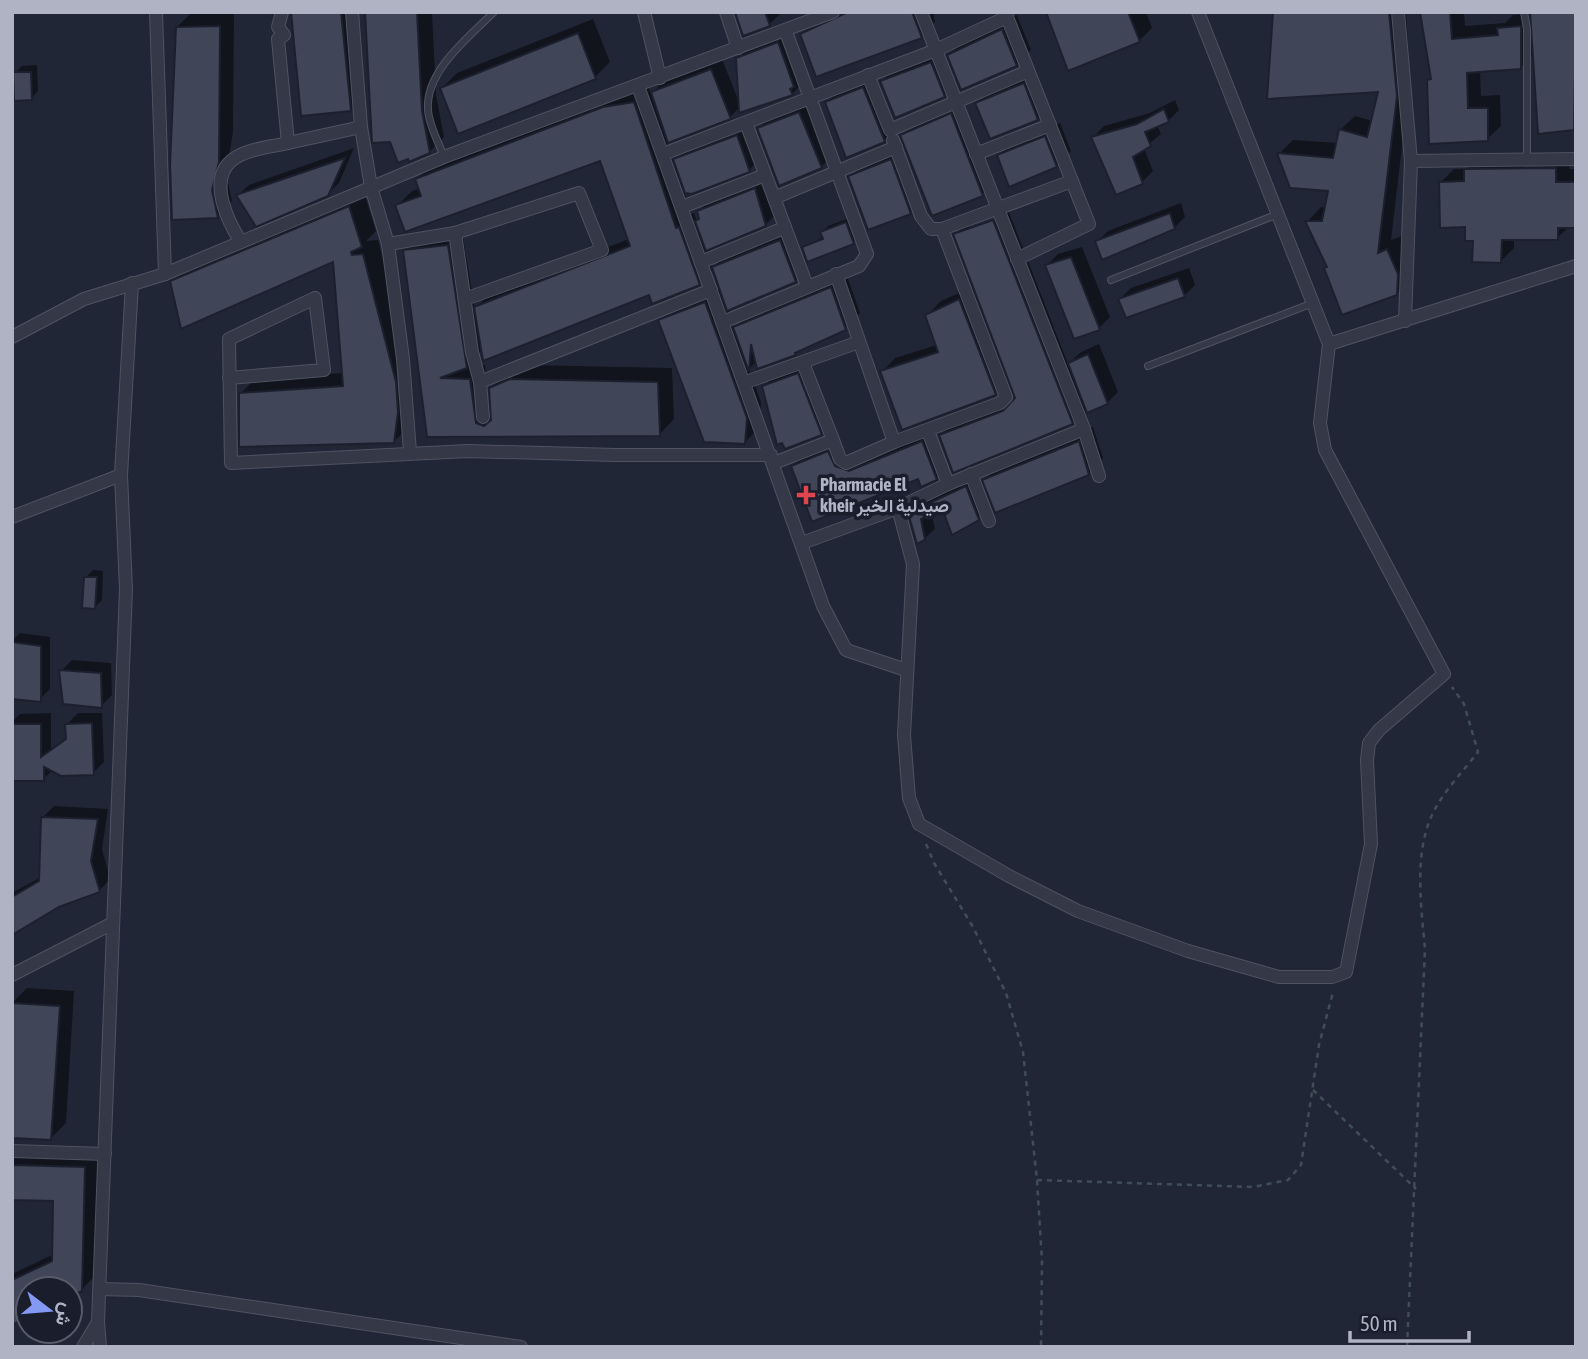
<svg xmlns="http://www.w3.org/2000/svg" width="1588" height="1359" font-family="'Asap Condensed',Vazirmatn,sans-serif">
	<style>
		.shadow { fill: #0007; fill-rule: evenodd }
		.building { fill: #404558; stroke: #1c202e; stroke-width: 2 }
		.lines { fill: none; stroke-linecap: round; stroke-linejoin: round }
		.lane-casing { stroke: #4f5362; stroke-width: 8 }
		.street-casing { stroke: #4f5362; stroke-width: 14 }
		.path { stroke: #404e55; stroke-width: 2.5; stroke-dasharray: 5 5; stroke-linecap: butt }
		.lane { stroke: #343847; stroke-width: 6 }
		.street { stroke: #343847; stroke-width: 12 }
		.health-dot { fill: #e0444e; stroke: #1a1e2c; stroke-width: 2.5 }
		.labels { text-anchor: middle; stroke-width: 7; stroke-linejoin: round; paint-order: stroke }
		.poi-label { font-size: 18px; font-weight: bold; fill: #afb3c4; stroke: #1a1e2c; text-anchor: start }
	</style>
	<rect width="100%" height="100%" fill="#212637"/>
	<g class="shadow">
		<path d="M192 12H234L233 132 226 174 232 201 217 216 177 27Z"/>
		<path d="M293 12H357L365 95 350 110Z"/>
		<path d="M367 12H432L436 95 444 137 429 152Z"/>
		<path d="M737 12H779L780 14 769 25Z"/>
		<path d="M833 12H933L935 22 921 36 802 34 817 19Z"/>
		<path d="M1094 12H1146L1152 28 1139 41Z"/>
		<path d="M1275 12H1406L1410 80 1391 240 1402 236 1412 259 1411 279 1396 294 1329 266 1307 222 1321 207 1327 208 1331 189 1279 154 1293 140 1338 143 1340 130 1355 116 1373 121 1380 90Z"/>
		<path d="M1422 12H1464L1465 26 1505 23 1513 15 1576 12V128L1539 132 1536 52 1521 67 1480 70 1481 96 1500 95 1501 126 1487 139 1429 80 1432 76Z"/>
		<path d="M1017 15 1031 50 1016 65 949 55 964 40Z"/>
		<path d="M593 19 610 62 595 77 442 88 457 73Z"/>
		<path d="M789 32 803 83 792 94 740 107 730 117 667 141 674 162 686 149 748 125 760 159 749 170 692 192H684L691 214 694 213 697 221 701 218 699 211 710 200 766 179 776 214 765 225 706 248 713 268 725 256 791 230 806 270 795 281 728 309 735 328 750 313 846 273 860 313 845 328 795 354 757 361 749 369 761 402 759 428 744 443 660 321 675 306 721 288 714 268 699 284 650 293 483 349 468 364 485 365 489 406H492L491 388 506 373 526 365 672 368 674 419 660 434 428 435 405 251 420 236 462 231 475 309 491 292 629 239 601 159 397 206 412 191 420 188 417 179 432 164 620 93 649 88 651 94 664 81 722 59 739 102 737 59 749 48Z"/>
		<path d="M942 53 955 85 944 96 882 81 893 70Z"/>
		<path d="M37 65 38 91 31 99 15 73 22 66Z"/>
		<path d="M1035 73 1048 108 1037 119 977 104 988 93Z"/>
		<path d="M874 77 895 130 884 141 827 102 838 91Z"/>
		<path d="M1175 100 1179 110 1168 121 1157 125 1161 134 1144 148 1153 171 1142 182 1093 137 1104 126 1150 113Z"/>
		<path d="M810 102 832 156 821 167 759 128 770 117Z"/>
		<path d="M961 105 992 185 982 194 933 214 902 136 912 126Z"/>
		<path d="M1060 123 1071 151 1056 166 999 156 1014 141Z"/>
		<path d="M354 148 339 183 327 195H238L249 185Z"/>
		<path d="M902 149 921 202 910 213 850 177 862 166Z"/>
		<path d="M1569 156V169H1576V226H1570L1557 238H1514V248L1501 261 1475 239 1441 182 1454 169H1467L1479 157Z"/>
		<path d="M364 193 376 231 366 241 378 240 410 366 412 396 409 427 393 442 240 394 255 379 343 373 334 260 172 282 187 267Z"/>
		<path d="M1181 203 1185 217 1174 228 1097 242 1108 231Z"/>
		<path d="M1007 207 1068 364 1081 352 1099 344 1118 392 1107 403 1087 407 1072 423 941 435 955 421 1017 399 1009 379 995 393 882 372 895 358 937 345 927 315 941 301 975 286 955 235 969 221ZM1000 215 1002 218 970 230V226Z"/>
		<path d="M852 217 859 237 853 243 804 248 824 236 822 232 828 226Z"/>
		<path d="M1082 247 1110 317 1099 328 1047 265 1058 254Z"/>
		<path d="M1189 268 1195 285 1184 296 1120 299 1131 288Z"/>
		<path d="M809 363 832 423 821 434 764 386 775 375Z"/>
		<path d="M1093 427 1103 458 1089 473 985 480 999 465Z"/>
		<path d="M933 431 947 467 936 478 919 476 813 519 793 466 804 455 839 442 845 455 861 461Z"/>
		<path d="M976 477 988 508 978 518 943 506 931 512 935 529 924 539 910 513 920 503Z"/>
		<path d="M93 570 103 571 102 600 95 607 86 577Z"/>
		<path d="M20 633 50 637V689L40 699 12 697V641Z"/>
		<path d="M72 660 111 663 112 695 101 706 61 671Z"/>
		<path d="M51 713V749L68 737 67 724 78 713H102L104 762 93 773 53 770 43 779H12V722L20 714Z"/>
		<path d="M54 806 108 809 102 849 110 879 99 891 58 906 12 932V893L41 877 43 817Z"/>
		<path d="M27 988 74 991 66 1123 51 1138 12 1136V1003Z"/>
		<path d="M12 1150 99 1152 96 1275 81 1290 70 1295V1289H28V1315L12 1323V1274L54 1254 55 1200 12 1199Z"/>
	</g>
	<g class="building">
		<path d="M291 12H341L351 111 301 116Z"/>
		<path d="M365 12H417L422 111 430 153 409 162 408 159 398 163 390 142 372 143Z"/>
		<path d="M735 12H765L770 26 743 36Z"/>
		<path d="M848 12H912L922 38 816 77 800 34Z"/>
		<path d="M1046 12H1128L1140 42 1068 71Z"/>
		<path d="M1273 12H1389L1397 96 1378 253 1387 249 1398 274 1397 295 1342 315 1324 268 1327 267 1305 221H1322L1328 191 1290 188 1277 153 1333 158 1339 129 1367 137 1378 92 1267 99Z"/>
		<path d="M1420 12H1450L1452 39 1498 35 1497 28 1521 26V69L1467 73 1468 108H1488V141L1429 144 1427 80 1431 79Z"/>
		<path d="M1530 12H1576L1574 130 1538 134Z"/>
		<path d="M220 26 219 162 212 190 218 218 172 220 170 165 176 27Z"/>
		<path d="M1002 29 1017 66 961 90 947 55Z"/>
		<path d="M578 33 596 79 458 134 440 88Z"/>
		<path d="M778 42 794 87 790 89 793 95 739 113 736 58Z"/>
		<path d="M931 62 945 97 895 118 880 81Z"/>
		<path d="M711 69 731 119 668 143 651 92Z"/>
		<path d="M13 72H31L32 100 14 101Z"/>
		<path d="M1024 83 1038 120 990 139 975 103Z"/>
		<path d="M863 87 885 142 846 158 825 102Z"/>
		<path d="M634 102 676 228 679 227 700 285 652 304 649 295 483 361 474 307 630 246 600 161 405 232 395 205 421 196 415 179 603 107Z"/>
		<path d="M1164 109 1169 122 1145 132 1151 146 1133 157 1143 184 1116 195 1091 137 1137 124Z"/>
		<path d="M799 112 822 168 779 186 757 128Z"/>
		<path d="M951 113 983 196 932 216 900 135Z"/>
		<path d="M737 135 750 172 692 194 685 193 673 159Z"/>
		<path d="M1045 136 1057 167 1009 187 997 155Z"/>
		<path d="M345 158 328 196 256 227 236 195Z"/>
		<path d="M891 159 911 214 868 230 848 176Z"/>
		<path d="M1556 168V182H1576V228H1558V240H1502L1501 263 1472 262 1473 241H1465V227L1440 228 1439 182 1464 181V169Z"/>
		<path d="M755 188 766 226 706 251 695 221 699 219 697 211Z"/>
		<path d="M349 206 362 247 351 252 352 255 363 254 396 382 398 412 394 443 239 447V393L343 386 333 262 181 329 170 281Z"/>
		<path d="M1170 213 1175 229 1102 260 1095 241Z"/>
		<path d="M993 220 1073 424 953 473 939 435 1003 411 1015 398 953 234Z"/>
		<path d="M846 222 854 244 807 262 802 247 823 239 820 232Z"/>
		<path d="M780 240 796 282 727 311 712 267Z"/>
		<path d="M448 245 467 368 440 378 470 379 476 423 484 426 491 420 489 388 510 379 658 382 660 436 427 437 403 250Z"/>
		<path d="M1071 257 1100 330 1074 339 1045 265Z"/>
		<path d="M1178 278 1185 297 1126 318 1118 299Z"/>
		<path d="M831 287 846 330 795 353 796 355 757 369 751 344 749 372 733 327Z"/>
		<path d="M959 299 996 395 902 430 880 371 938 352 925 315Z"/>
		<path d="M705 302 747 418 745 444 704 442 658 320Z"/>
		<path d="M1088 354 1108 404 1087 413 1068 363Z"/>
		<path d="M798 373 822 435 785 449 782 443 777 445 762 386Z"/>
		<path d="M922 441 937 480 921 487 918 479 812 522 791 466 828 451 835 466 849 471Z"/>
		<path d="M1079 441 1089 475 995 513 982 480Z"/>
		<path d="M966 486 979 520 952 535 942 508 921 519 925 540 917 544 908 513Z"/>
		<path d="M84 577H97L95 609 82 608Z"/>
		<path d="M12 642 41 646V702L12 699Z"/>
		<path d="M59 670 101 673 102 708 63 704Z"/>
		<path d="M92 723 94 775 61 776 44 767V781H12V724H41V757L66 739 65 724Z"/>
		<path d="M41 817 98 819 91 861 100 892 59 907 12 935V897L39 881Z"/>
		<path d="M12 1003 60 1006 51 1140 12 1138Z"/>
		<path d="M12 1165 85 1167 82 1291 70 1297V1289H28V1317L12 1325V1280L52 1261 53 1201 12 1200Z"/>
	</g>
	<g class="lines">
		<defs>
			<g id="lane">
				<path d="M1524 12 1527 29V160"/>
				<path d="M444 157C439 143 429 126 428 110 425 71 469 37 494 12"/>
				<path d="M1111 280 1278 214"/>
				<path d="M1148 366 1313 303"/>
			</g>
			<g id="street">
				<path d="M156 12 165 274"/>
				<path d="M282 12 278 27 284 35 278 39 288 143 361 127"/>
				<path d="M352 12 361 127 371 187 388 244 403 359 410 452"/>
				<path d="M644 12 660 78"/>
				<path d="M726 12 738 48"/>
				<path d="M921 12 1084 429 1099 476"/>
				<path d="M1005 12 1089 224 1017 259"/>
				<path d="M1398 12 1411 161 1405 321"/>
				<path d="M868 75 890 130 1026 72"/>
				<path d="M638 86 823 606 846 650 906 670"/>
				<path d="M746 123 807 286"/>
				<path d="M893 140 921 216 931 229H942"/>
				<path d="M663 154 936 50 1007 17"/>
				<path d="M976 154 1050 125"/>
				<path d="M1411 161 1576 159"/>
				<path d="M774 198 896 147"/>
				<path d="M682 207 765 175"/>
				<path d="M455 233 579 193 602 250 465 299"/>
				<path d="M241 242C228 222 208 181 231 161 244 149 271 147 288 143"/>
				<path d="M388 244 455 233 472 352 480 382"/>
				<path d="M701 262 784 228"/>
				<path d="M723 322 859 266 867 254 786 32"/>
				<path d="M12 337 84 299 165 274 444 157 833 12"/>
				<path d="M1329 344 1576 266"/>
				<path d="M803 363 833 440"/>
				<path d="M229 378 324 370 315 298 229 339 231 463 468 451 615 455H771"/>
				<path d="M746 382 859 342"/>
				<path d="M483 417 480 382 711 290"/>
				<path d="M894 442 1000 403 1006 397 942 229 1072 181"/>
				<path d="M774 463 833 440 840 459 846 463 894 442 836 274"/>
				<path d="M971 474 989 521"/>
				<path d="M121 475 132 283"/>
				<path d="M948 484 1084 429"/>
				<path d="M898 508 913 564 904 735 909 798 919 824 1009 876 1078 911 1188 951 1279 977H1332L1346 972 1371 844 1367 760 1369 743 1379 730 1444 674 1325 450 1320 423 1329 344 1198 12"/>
				<path d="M12 517 121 475 126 589 98 1322 100 1347"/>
				<path d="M802 543 898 508 948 484 928 431"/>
				<path d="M12 975 113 923"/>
				<path d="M12 1151 105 1154"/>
				<path d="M100 1289 139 1290 521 1347"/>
				<path d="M83 1347 98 1322"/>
			</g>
		</defs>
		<use href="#lane" class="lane-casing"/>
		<use href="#street" class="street-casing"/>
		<g class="path">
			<path d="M926 844 934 863 973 927 1006 993 1023 1052 1037 1180 1042 1261 1041 1347"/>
			<path d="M1313 1090 1416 1189"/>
			<path d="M1037 1180 1253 1187 1288 1180 1301 1165 1319 1045 1333 992"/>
			<path d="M160 1347H166"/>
			<path d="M1407 1347 1425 949C1421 905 1413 849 1435 809 1446 789 1464 770 1478 752L1464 704 1452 687"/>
		</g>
		<use href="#lane" class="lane"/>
		<use href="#street" class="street"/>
	</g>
	<path class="health-dot" d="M802.5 484.5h7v7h7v7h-7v7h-7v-7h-7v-7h7z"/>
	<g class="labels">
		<g class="poi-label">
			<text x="820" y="491">Pharmacie El<tspan x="820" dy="21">kheir صيدلية الخير</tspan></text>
		</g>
	</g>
	<rect width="1588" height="1359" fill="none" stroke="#afb3c4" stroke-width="28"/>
	<g transform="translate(49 1310) rotate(106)"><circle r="33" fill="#1a1e2c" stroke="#565a69" stroke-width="2"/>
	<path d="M0-5L12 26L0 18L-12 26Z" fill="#8499f4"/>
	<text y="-10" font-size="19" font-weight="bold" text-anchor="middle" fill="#afb3c4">ش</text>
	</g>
	<path d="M1350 1331v10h119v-10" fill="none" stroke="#afb3c4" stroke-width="3.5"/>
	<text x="1360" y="1331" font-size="21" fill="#afb3c4" stroke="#1a1e2c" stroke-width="5" paint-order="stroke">50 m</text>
</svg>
